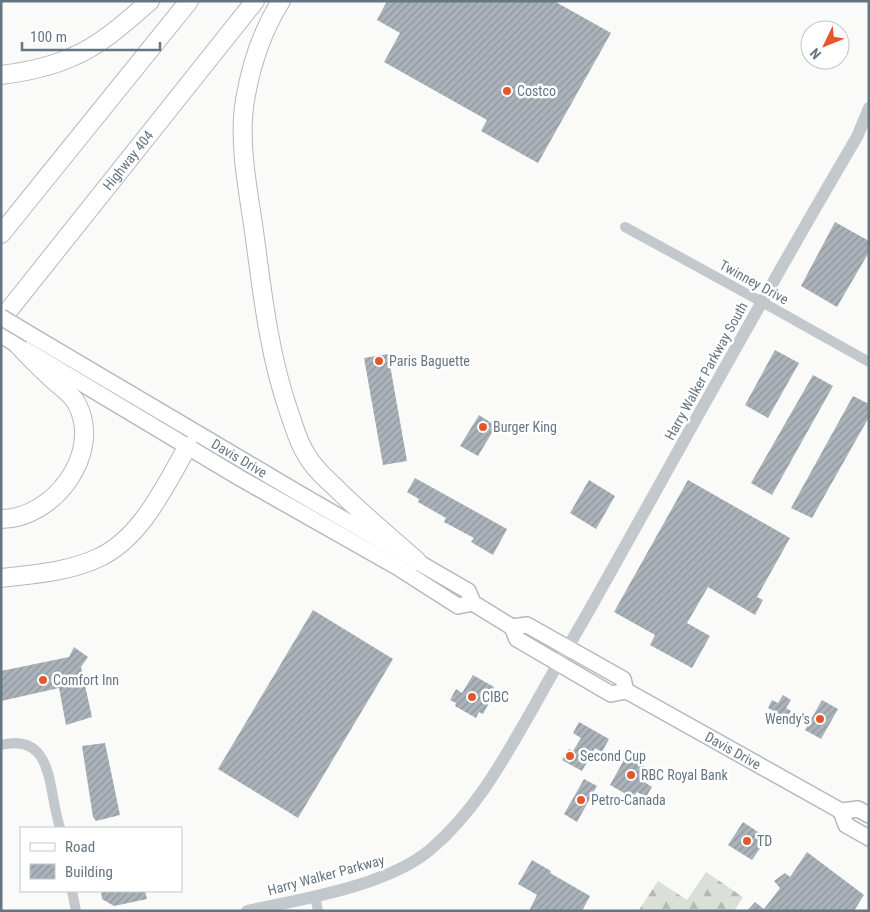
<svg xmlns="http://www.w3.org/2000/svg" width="870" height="912" font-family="'Roboto Condensed',sans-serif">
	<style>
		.forest { fill: url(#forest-firs) }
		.building { fill: url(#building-hatch) }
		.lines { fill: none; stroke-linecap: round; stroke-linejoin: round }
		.primary-casing { stroke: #b5babe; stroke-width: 18 }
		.motorway-casing { stroke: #b4b9bd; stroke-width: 20 }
		.minor { stroke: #c3c8cc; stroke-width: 10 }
		.tertiary { stroke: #c3c8cc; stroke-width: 12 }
		.primary { stroke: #fff; stroke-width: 15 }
		.motorway { stroke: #fff; stroke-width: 18 }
		.primary-bridge-casing { stroke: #b5babe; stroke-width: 18; stroke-linecap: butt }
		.primary-bridge { stroke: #fff; stroke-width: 15 }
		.poi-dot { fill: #e4572e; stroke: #fff; stroke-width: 2 }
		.labels { text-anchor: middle; stroke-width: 5; stroke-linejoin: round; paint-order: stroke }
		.poi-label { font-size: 14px; fill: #657683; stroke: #fff; text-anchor: start }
		.street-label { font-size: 14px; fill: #657683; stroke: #fff }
	</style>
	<defs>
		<pattern id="forest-firs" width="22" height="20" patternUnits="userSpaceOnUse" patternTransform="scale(1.25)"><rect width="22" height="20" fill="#dadfd7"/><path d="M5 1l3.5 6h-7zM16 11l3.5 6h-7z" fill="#b4b9b4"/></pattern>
		<pattern id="building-hatch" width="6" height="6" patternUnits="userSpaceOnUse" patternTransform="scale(1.25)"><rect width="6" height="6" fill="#aab3b9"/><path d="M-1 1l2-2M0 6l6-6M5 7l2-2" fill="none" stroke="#8e969c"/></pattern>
	</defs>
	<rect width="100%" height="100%" fill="#fafaf8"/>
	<path class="forest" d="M706 872 743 897 734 911 639 910 658 881 687 900Z"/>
	<g class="building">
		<path d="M387 1H554L611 33 538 163 481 131 487 120 384 62 400 33 377 20Z"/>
		<path d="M835 222 869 241V252L837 307 801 286Z"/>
		<path d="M775 350 799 363 768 418 745 405Z"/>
		<path d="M388 354 407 461 383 465 364 358Z"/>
		<path d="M813 375 833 386 772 495 751 483Z"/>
		<path d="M853 396 869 404V417L812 518 791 508Z"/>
		<path d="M479 415 496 426 478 456 460 446Z"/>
		<path d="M415 478 507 529 493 555 471 542 474 538 444 522 446 518 418 502 419 499 407 492Z"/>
		<path d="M589 480 615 496 596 529 570 513Z"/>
		<path d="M688 480 790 538 757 597 763 600 755 615 708 587 687 623 710 636 692 668 650 645 655 635 614 612Z"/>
		<path d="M313 610 393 659 298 818 218 769Z"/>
		<path d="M74 647 88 657 81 667 92 717 66 725 59 688 1 701V671L69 657Z"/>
		<path d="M473 675 494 687 490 693 494 694 483 714 479 712 476 718 455 706 456 703 450 700 456 689 462 693Z"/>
		<path d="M783 695 791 700 786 708 791 711 787 718 773 713 772 710 768 708 772 700 778 703Z"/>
		<path d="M822 700 838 709 821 739 805 730Z"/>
		<path d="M579 722 609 739 602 752 595 748 582 771 562 760 569 749 573 751 581 738 573 733Z"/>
		<path d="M105 743 120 815 96 821 93 817 82 746Z"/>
		<path d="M626 756 649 769 643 781 652 787 646 797 637 792 633 798 610 785Z"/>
		<path d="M584 779 597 786 577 822 564 814Z"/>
		<path d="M743 822 767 838 752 860 728 845Z"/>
		<path d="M807 852 864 895 854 911H747L755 902 764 909 780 888 774 881 785 873 790 877Z"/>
		<path d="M532 860 551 871 550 873 590 896 582 911H529L537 895 518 884Z"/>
		<path d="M101 891H145L147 899 114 906 102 899Z"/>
	</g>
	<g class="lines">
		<defs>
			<g id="primary">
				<path d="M1 335 240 478 397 567 458 606 473 603"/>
				<path id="s1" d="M31 335 300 494 468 591 473 603 512 627 517 639 611 694 626 691"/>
				<path id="s2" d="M512 627 527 625 623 679 626 691 632 694 841 811 858 809 869 815"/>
				<path d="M841 811 846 825 869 838"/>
			</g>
			<g id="motorway">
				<path d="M281 1C262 31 251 65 245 100 238 141 248 190 254 231 262 291 269 355 289 412 294 426 298 442 306 454 313 467 325 478 336 488 362 514 390 537 417 561"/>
				<path d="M1 75C25 72 50 67 72 57 101 45 126 22 150 1"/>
				<path d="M1 234 189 1"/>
				<path id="s3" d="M1 320 255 1"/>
				<path d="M1 519C53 519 103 454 77 404 72 394 61 387 53 380 40 368 27 355 15 342"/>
				<path d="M1 578C34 574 68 572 98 558 142 538 165 485 188 446"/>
			</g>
		</defs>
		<use href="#primary" class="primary-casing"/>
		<use href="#motorway" class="motorway-casing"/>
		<g class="minor">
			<path d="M625 227 762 302 869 362"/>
			<path d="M1 745C41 735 48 766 53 797 55 808 57 818 60 828"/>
			<path d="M72 891 76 911"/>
			<path d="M315 896 318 911"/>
		</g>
		<path class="tertiary" d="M247 911C302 899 388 886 431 849 478 809 506 755 536 703 555 668 576 634 595 600 682 445 767 289 857 137L869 108"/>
		<use href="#primary" class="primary"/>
		<use href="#motorway" class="motorway"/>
		<defs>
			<path id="primary-bridge" d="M1 317 31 335"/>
		</defs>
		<use href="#primary-bridge" class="primary-bridge-casing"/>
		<use href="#primary-bridge" class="primary-bridge"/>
	</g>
	<g class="poi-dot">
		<circle cx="507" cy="91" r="5"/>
		<circle cx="379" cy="361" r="5"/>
		<circle cx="483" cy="427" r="5"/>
		<circle cx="43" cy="680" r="5"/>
		<circle cx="472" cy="697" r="5"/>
		<circle cx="820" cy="719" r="5"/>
		<circle cx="570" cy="756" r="5"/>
		<circle cx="631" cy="775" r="5"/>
		<circle cx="581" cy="800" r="5"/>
		<circle cx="747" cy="841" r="5"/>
	</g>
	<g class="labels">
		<g class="poi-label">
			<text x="517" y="96">Costco</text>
			<text x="389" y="366">Paris Baguette</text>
			<text x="493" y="432">Burger King</text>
			<text x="53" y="685">Comfort Inn</text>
			<text x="482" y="702">CIBC</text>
			<text x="810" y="724" text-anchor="end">Wendy's</text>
			<text x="580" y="761">Second Cup</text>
			<text x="641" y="780">RBC Royal Bank</text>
			<text x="591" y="805">Petro-Canada</text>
			<text x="757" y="846">TD</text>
		</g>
		<g class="street-label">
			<text dy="5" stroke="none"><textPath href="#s3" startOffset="204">Highway 404</textPath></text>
			<text transform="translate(754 282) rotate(29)" y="5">Twinney Drive</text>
			<text transform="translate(706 371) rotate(-61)" y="5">Harry Walker Parkway South</text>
			<text dy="5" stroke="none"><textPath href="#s1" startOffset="242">Davis Drive</textPath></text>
			<text dy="5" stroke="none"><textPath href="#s2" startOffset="260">Davis Drive</textPath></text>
			<text transform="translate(326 875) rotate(-15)" y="5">Harry Walker Parkway</text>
		</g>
	</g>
	<rect width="870" height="912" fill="none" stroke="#657683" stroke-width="5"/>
	<rect x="20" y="827" width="162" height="65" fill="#ffffff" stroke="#c1c8cd"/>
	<rect x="30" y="843" width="25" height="8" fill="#ffffff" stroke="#c1c8cd"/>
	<text x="65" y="852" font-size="15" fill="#657683">Road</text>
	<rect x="30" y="864" width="25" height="15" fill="url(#building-hatch)" stroke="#c1c8cd"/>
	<text x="65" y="877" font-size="15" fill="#657683">Building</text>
	<g transform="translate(825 45) rotate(227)"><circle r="24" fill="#ffffff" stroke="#c1c8cd"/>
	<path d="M0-4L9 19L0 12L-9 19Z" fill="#e4572e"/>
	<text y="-8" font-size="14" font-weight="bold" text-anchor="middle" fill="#657683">N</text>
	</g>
	<path d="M22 42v8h138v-8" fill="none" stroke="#657683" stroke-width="2.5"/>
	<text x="30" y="42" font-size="15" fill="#657683" stroke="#ffffff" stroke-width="4" paint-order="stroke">100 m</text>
</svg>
